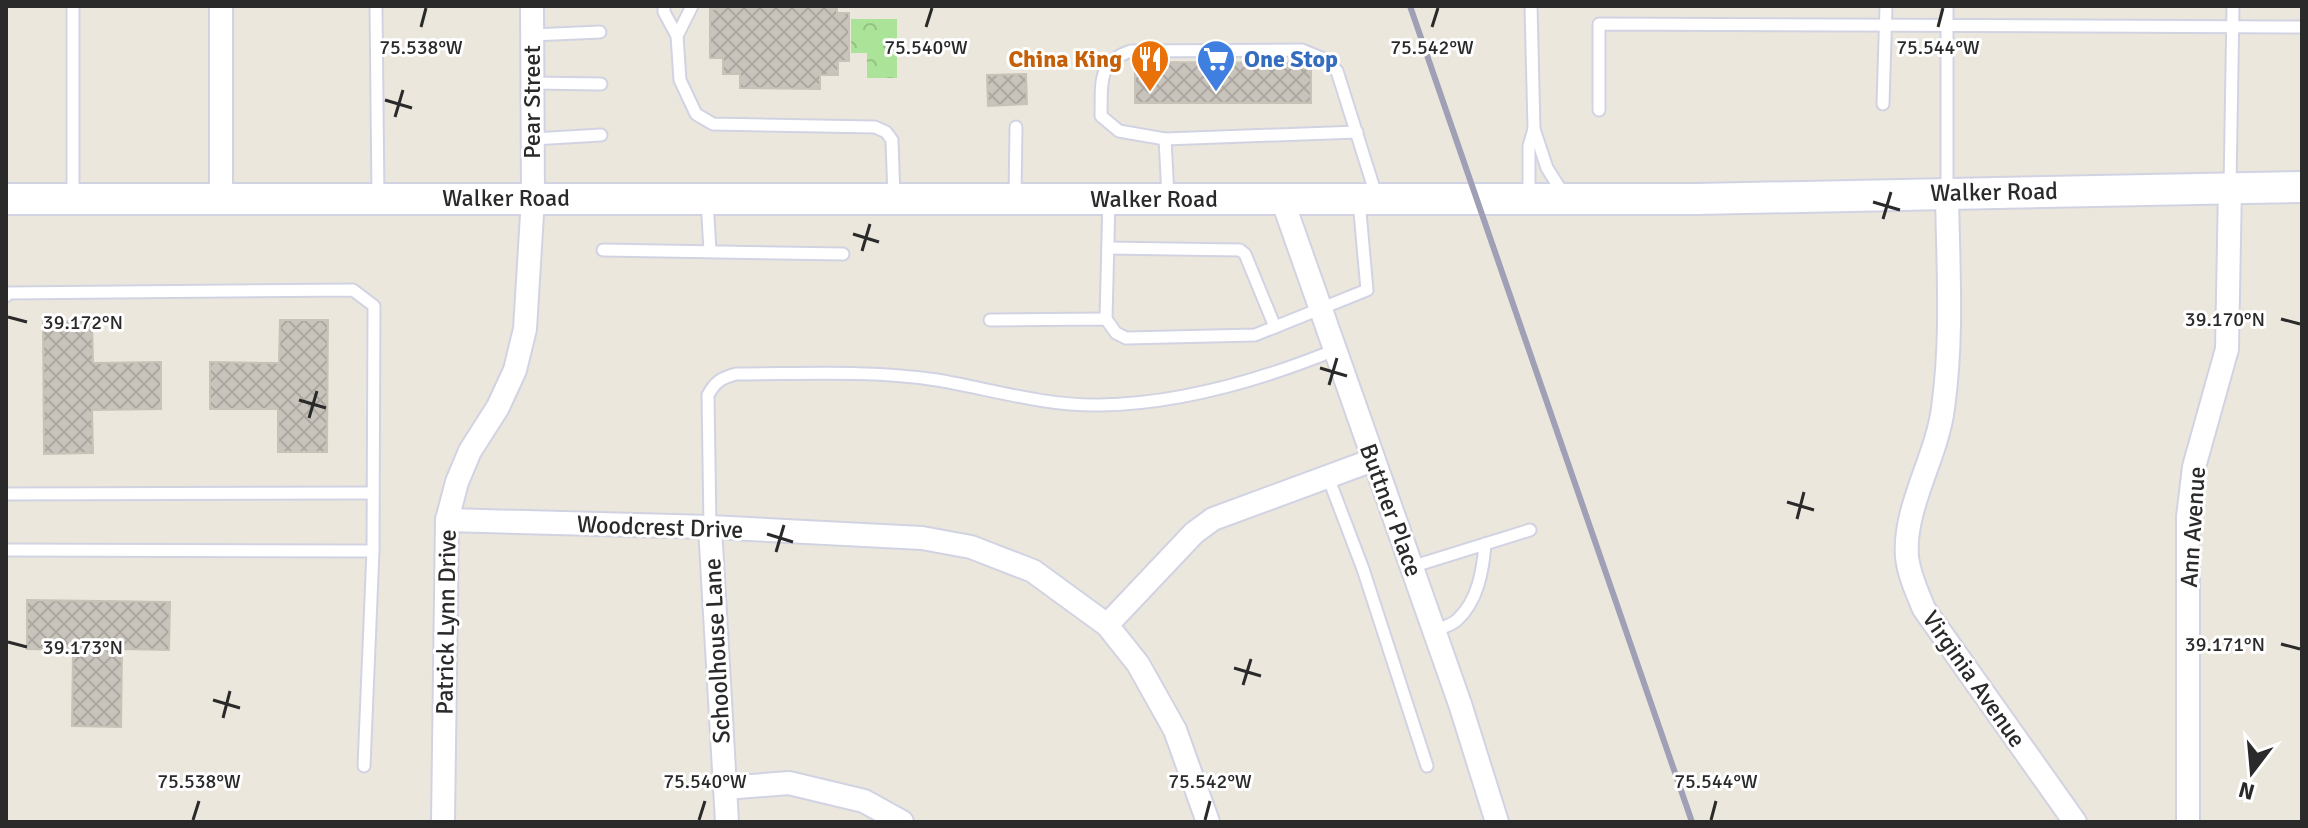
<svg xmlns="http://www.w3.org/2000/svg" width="2308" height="828" font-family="Signika,sans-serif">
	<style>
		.park { fill: url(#park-crowns) }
		.building { fill: url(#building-cross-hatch); stroke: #c8c3b6; stroke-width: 2 }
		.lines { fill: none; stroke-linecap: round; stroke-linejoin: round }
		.lane-casing { stroke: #d1d3e3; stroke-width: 15 }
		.street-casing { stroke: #d1d3e3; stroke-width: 26 }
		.secondary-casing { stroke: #d1d3e3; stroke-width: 34 }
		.lane { stroke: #fff; stroke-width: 11 }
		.street { stroke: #fff; stroke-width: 22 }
		.secondary { stroke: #fff; stroke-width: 30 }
		.rail { stroke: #9fa0b5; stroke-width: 6 }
		.ticks { fill: none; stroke: #2a2a2a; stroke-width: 3 }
		.labels { text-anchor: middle; stroke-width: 6; stroke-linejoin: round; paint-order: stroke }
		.food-label { font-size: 24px; font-weight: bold; fill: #c56008; stroke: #fff; text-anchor: end }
		.shop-label { font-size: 24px; font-weight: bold; fill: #366cbe; stroke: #fff; text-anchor: start }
		.street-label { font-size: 24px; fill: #2a2a2a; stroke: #fff }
		.ticks-label { font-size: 20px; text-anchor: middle; fill: #2a2a2a; stroke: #fff; stroke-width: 6; stroke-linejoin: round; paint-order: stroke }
	</style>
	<defs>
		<pattern id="park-crowns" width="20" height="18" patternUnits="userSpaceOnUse" patternTransform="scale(2)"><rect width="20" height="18" fill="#abe398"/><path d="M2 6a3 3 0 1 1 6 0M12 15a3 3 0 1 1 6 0" fill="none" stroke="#93c383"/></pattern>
		<pattern id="building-cross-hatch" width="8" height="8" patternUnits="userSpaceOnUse" patternTransform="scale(2)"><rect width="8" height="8" fill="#c8c3bb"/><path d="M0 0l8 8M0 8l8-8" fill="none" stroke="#aca8a1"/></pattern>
	</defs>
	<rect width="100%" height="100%" fill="#ece7dc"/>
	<path class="park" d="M851 19H897V78H867V53H851Z"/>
	<g class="building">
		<path d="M721 6H837V13H849V61H838V75H820V89L740 88V74H723V58H710V9H721Z"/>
		<path d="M1135 62 1311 63V103H1135Z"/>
		<path d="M1026 74 1027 104 988 106 987 75Z"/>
		<path d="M280 320H328L327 452H278V409H210V362L279 363Z"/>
		<path d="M43 321H92L93 363 161 362V409L92 410 93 453 44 454Z"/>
		<path d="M27 600 170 602 169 650 122 649 121 727 72 726 73 650 27 649Z"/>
	</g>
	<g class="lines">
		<defs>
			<g id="lane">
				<path d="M376 6 378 197"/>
				<path d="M664 6V12L677 36"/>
				<path d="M692 6 677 36 680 80 696 114 713 124 875 127 886 132 892 140 894 198"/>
				<path d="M532 35 600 32"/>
				<path d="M533 83 601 84"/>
				<path d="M1883 104 1886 6"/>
				<path d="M1599 110V24L2302 27"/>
				<path d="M1534 129 1547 168 1564 195"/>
				<path d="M533 139 601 135"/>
				<path d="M1165 139 1357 132"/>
				<path d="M2230 187 2233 6"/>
				<path d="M1947 193V6"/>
				<path d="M1168 196 1165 139 1119 131 1101 116C1102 85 1096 62 1131 51L1302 50 1324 59 1337 71 1377 198"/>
				<path d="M73 197V6"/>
				<path d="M1529 197V146L1534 129 1531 6"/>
				<path d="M1015 198 1016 127"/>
				<path d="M707 200 710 251"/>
				<path d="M1108 248 1240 250 1245 254 1275 327"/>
				<path d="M603 250 843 254"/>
				<path d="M6 296 8 293 353 290 374 306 373 551 6 550"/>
				<path d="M1106 319 1109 199"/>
				<path d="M990 320 1106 319 1116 333 1126 338 1255 335 1367 290 1359 201"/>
				<path d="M1328 477 1363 569 1427 766"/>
				<path d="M6 494 373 493"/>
				<path d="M710 527 708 395C715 382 721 378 736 374 802 374 871 370 937 380 990 389 1044 406 1099 405 1179 404 1261 380 1335 350"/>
				<path d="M1411 567 1530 530"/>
				<path d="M1434 631C1441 628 1452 625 1457 620 1478 601 1483 570 1485 544"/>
				<path d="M364 766 373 551"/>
			</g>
			<g id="street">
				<path d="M221 6V199"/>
				<path d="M1947 193C1948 265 1953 337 1943 408 1937 457 1903 508 1907 557 1909 575 1917 592 1924 609L2075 822"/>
				<path d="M1282 199 1460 704 1497 822"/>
				<path d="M447 520 710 527 922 538 971 547 1033 571 1107 625 1138 664 1175 730 1208 822"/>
				<path d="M710 527 727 822"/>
				<path d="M1107 625 1194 533 1213 519 1373 460"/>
				<path d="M725 788 789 783 864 801 902 822"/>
				<path d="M443 822 447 520 457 482 470 451 498 407 515 370 525 329 533 198 532 6"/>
				<path d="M2188 822V517L2194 467 2227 349 2230 187"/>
			</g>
			<path id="secondary" d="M6 199H1697L2302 187"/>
		</defs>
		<use href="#lane" class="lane-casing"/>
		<use href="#street" class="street-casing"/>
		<use href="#secondary" class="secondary-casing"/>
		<use href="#lane" class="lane"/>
		<use href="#street" class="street"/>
		<use href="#secondary" class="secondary"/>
		<path class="rail" d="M1410 6 1692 822"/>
	</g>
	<path class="ticks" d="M421 27 426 8M926 27 932 8M1432 27 1438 8M1938 27 1943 8M385 100 412 108M395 117 403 90M1873 202 1900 210M1883 219 1891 192M853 234 879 242M862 251 870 224M8 317 27 322M2281 319 2300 324M1320 368 1347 376M1329 385 1337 358M299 400 326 408M309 418 317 391M1787 502 1814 510M1797 519 1804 492M767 534 793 542M776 552 784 525M8 642 27 647M2281 644 2300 649M1234 668 1261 676M1243 685 1251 659M213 700 240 708M223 718 230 691M193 820 199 801M699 820 705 801M1205 820 1210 801M1711 820 1716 801"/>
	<defs>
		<symbol id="restaurant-pin" viewBox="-11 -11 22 30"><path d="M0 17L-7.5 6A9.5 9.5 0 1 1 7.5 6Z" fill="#e8710a" stroke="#fff"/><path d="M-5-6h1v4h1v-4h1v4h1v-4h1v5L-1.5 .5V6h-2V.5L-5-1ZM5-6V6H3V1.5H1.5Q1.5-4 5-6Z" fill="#fff"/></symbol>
		<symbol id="supermarket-pin" viewBox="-11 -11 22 30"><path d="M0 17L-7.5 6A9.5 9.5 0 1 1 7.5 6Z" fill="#3f7fe0" stroke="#fff"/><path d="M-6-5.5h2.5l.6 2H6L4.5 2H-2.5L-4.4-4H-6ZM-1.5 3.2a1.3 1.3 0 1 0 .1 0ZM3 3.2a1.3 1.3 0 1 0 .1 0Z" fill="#fff"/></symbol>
	</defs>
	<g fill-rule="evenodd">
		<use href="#restaurant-pin" x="1128" y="37" width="44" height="60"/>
		<use href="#supermarket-pin" x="1194" y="37" width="44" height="60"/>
	</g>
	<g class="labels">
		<g class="food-label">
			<text x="1122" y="67">China King</text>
		</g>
		<g class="shop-label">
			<text x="1244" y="67">One Stop</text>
		</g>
		<g class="street-label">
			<text transform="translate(532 102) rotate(-90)" y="8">Pear Street</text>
			<text transform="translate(1994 192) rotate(-1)" y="8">Walker Road</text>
			<text x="506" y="206">Walker Road</text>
			<text x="1154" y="207">Walker Road</text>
			<text transform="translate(1391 510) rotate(70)" y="8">Buttner Place</text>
			<text transform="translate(660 527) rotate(2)" y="8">Woodcrest Drive</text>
			<text transform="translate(2193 527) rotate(-86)" y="8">Ann Avenue</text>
			<text transform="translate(446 622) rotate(-89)" y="8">Patrick Lynn Drive</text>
			<text transform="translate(717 651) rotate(-93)" y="8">Schoolhouse Lane</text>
			<text transform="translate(1974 679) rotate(55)" y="8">Virginia Avenue</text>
		</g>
	</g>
	<g class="ticks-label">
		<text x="421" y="54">75.538°W</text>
		<text x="926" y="54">75.540°W</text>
		<text x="1432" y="54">75.542°W</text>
		<text x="1938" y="54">75.544°W</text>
		<text x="2225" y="326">39.170°N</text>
		<text x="83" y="329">39.172°N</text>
		<text x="2225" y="651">39.171°N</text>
		<text x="83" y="654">39.173°N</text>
		<text x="199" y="788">75.538°W</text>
		<text x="705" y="788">75.540°W</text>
		<text x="1716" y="788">75.544°W</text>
		<text x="1210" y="788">75.542°W</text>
	</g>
	<rect width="2308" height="828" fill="none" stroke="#2a2a2a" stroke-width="16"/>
	<g transform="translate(2252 772) rotate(196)" stroke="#ffffff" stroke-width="6" paint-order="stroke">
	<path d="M0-6L14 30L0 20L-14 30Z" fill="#2a2a2a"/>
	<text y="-12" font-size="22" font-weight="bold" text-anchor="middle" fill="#2a2a2a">N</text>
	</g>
</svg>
